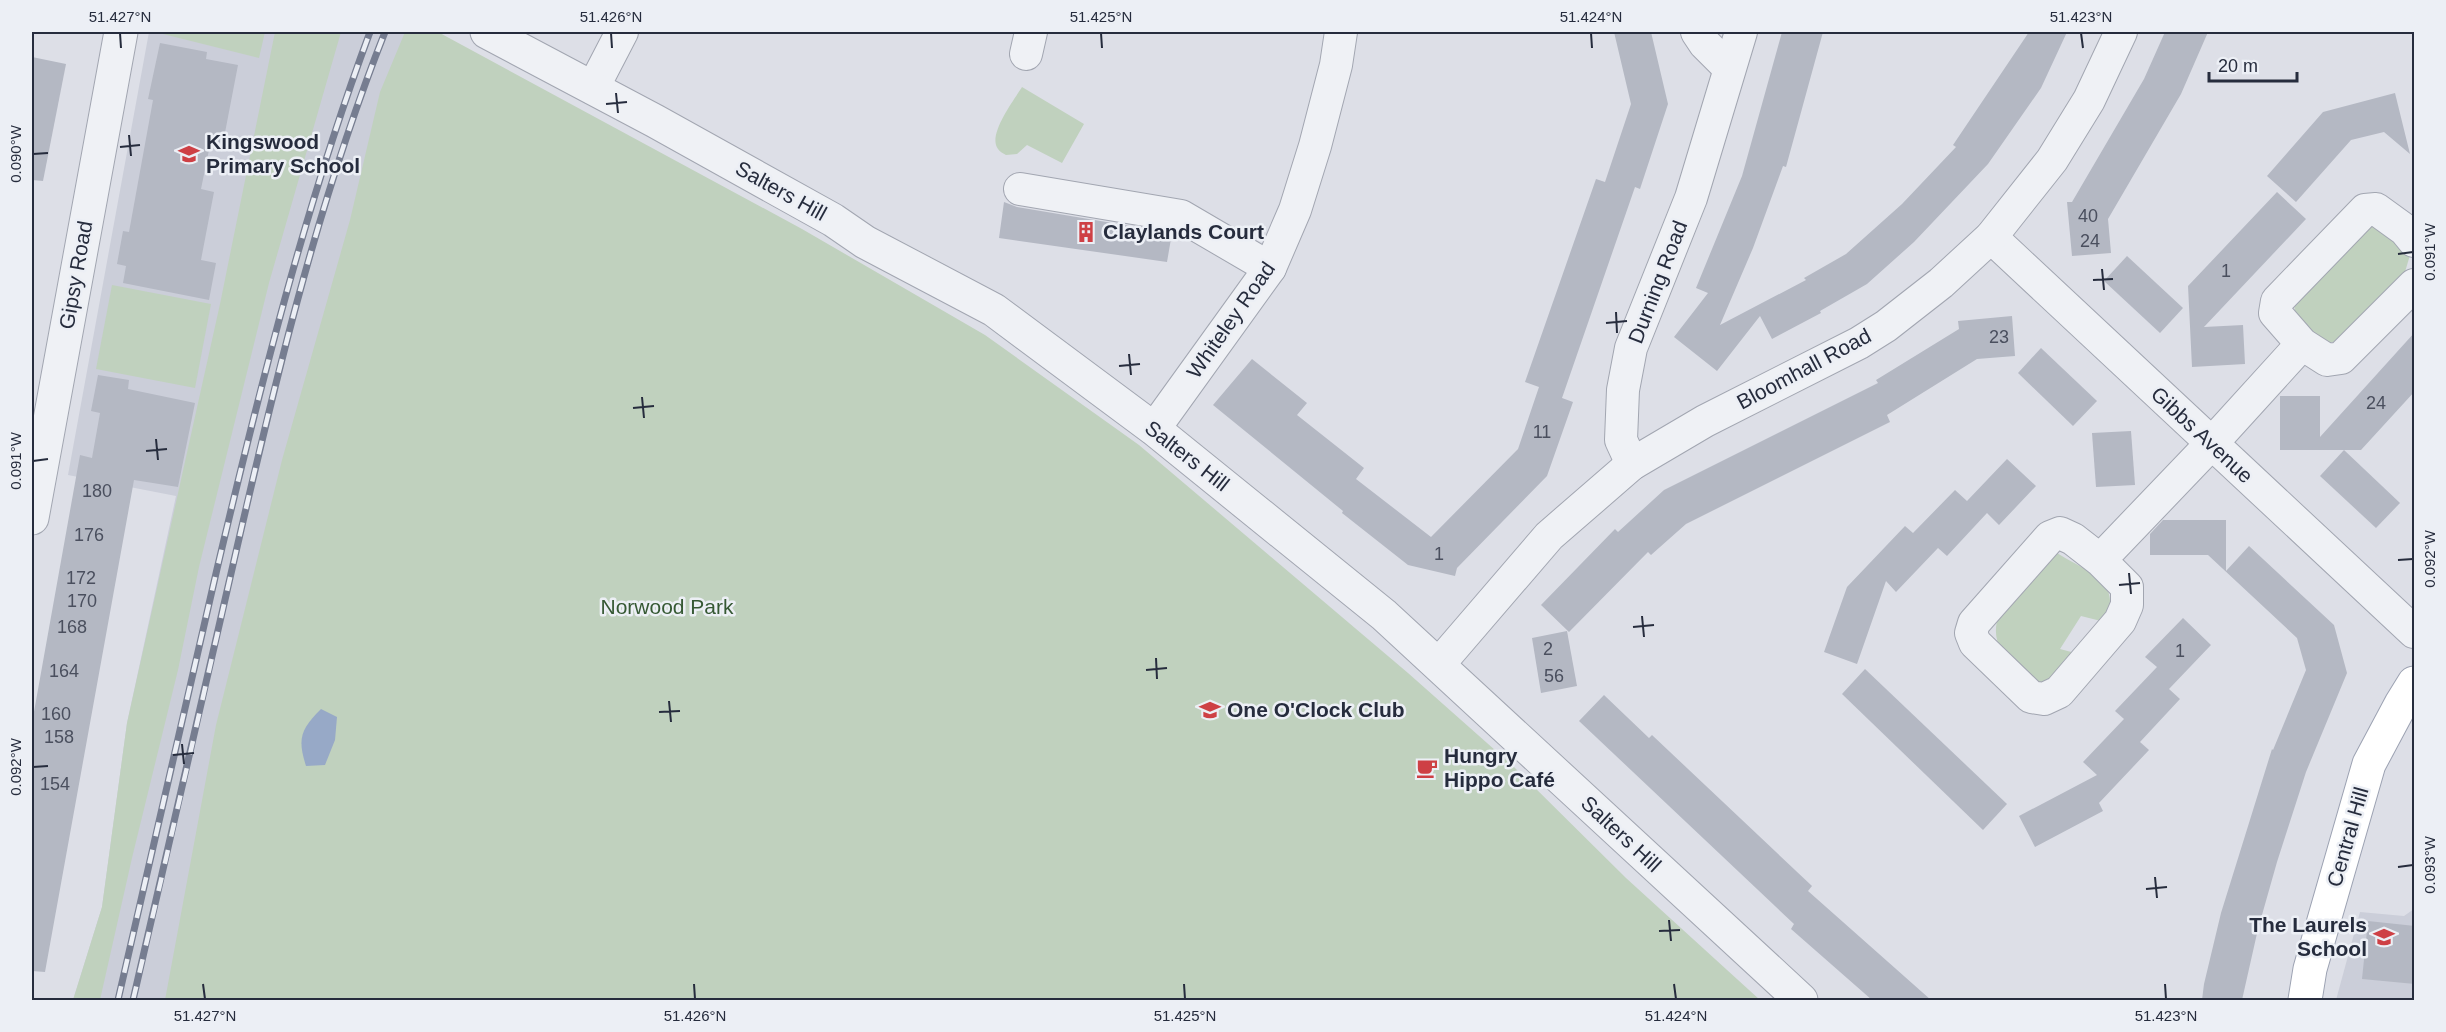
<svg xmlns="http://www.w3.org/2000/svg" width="2446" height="1032" font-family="Arial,sans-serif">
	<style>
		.built { fill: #cbced9 }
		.green { fill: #c0d1be }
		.water { fill: #97a9c7 }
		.building { fill: #b4b8c3 }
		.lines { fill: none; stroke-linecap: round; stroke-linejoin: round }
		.minor-casing { stroke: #a2a6b1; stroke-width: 34 }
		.tertiary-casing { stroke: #a2a6b1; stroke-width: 35 }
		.primary-casing { stroke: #9ca2b2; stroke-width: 35 }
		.minor { stroke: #eff1f5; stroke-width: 32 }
		.tertiary { stroke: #eff1f5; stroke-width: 33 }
		.primary { stroke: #fff; stroke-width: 33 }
		.rail-casing { stroke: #767d90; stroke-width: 7 }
		.rail { stroke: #eceff5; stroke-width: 4.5; stroke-dasharray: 14; stroke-linecap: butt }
		.ticks { fill: none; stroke: #262c3d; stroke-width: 2 }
		.labels { text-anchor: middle; stroke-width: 5; stroke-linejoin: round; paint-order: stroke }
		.number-label { font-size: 18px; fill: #4a4f5e }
		.poi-label { font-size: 21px; font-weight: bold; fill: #262c3d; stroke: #eceff5; text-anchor: start }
		.street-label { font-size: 21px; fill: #262c3d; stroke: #eceff5 }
		.park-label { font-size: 21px; fill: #365934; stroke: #eceff5 }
		.neatline { fill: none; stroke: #262c3d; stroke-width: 2 }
		.ticks-label { font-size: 15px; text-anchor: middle; fill: #262c3d }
	</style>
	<rect width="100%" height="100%" fill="#dddfe7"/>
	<g class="built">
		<path d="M149 32H437L202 1000H73L102 907 127 723 176 496 68 475Z"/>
		<path d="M2414 909V1000H2336L2360 912 2404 916Z"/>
	</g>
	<g class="green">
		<path d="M164 32H265L259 58 163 34Z"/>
		<path d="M275 32H341L269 283 199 567 178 670 132 858 100 1000H73L102 907 127 723 220 304Z"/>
		<path d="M405 32H438L802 229 985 335 1139 445 1408 673 1513 766 1626 878 1760 1000H165L216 725 282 460 350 220 380 92Z"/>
		<path d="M1022 87 1084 124 1062 163 1027 145 1017 154 1006 155C1003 153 1000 152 998 149 987 135 1014 100 1022 87Z"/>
		<path d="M2373 223 2410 255 2405 272 2352 334 2344 339 2329 343 2319 342 2295 313 2294 302Z"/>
		<path d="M112 285 211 304 195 388 96 369Z"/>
		<path d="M2049 553H2057C2086 572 2124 580 2105 622L2081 616 2060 649 2079 654 2041 691C2028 679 2011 665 2002 651 1979 615 2027 578 2049 553Z"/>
	</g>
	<path class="water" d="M321 709 337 717 335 740 325 765 306 766C297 738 301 729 321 709Z"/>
	<g class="building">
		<path d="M1614 32H1651L1668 104 1640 189 1635 187 1562 398 1573 402 1547 476 1457 568 1455 576 1408 565 1342 513 1343 511 1213 405 1252 359 1307 403 1297 415 1364 468 1356 479 1431 537 1518 449 1539 387 1525 382 1596 179 1605 182 1631 104Z"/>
		<path d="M1782 32H1823L1786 167 1783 166 1753 248 1720 325 1806 280 1804 278 1846 254 1902 204 1956 147 1953 145 2029 32H2067L2041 88 1988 164 1914 242 1867 284 1820 311 1821 313 1772 339 1760 316 1717 371 1674 337 1708 293 1696 288 1742 176Z"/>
		<path d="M2165 32H2208L2181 94 2108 219 2111 253 2072 256 2067 202H2072L2144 79Z"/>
		<path d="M160 43 207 52 206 59 238 65 223 143 211 140 201 189 214 192 201 260 216 263 209 300 123 283 126 266 117 264 123 231 129 232 153 100 148 99Z"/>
		<path d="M32 57 66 64 43 181 32 180Z"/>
		<path d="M2395 93 2410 154 2384 132 2351 140 2296 202 2267 176 2323 112Z"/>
		<path d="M2277 192 2306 219 2204 327 2243 325 2245 364 2192 367 2188 286Z"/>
		<path d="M1004 202 1017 207 1172 233 1167 262 999 238Z"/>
		<path d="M2127 256 2183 308 2160 333 2104 281Z"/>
		<path d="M2012 316 2015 356 1977 359 1887 415 1890 422 1686 524 1651 555 1648 552 1569 632 1541 605 1615 529 1618 532 1664 490 1878 383 1876 380 1959 329 1958 321Z"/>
		<path d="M2415 332V391L2361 450H2280V396H2320V437Z"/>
		<path d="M2041 348 2097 401 2073 426 2018 373Z"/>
		<path d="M98 375 129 380 128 389 195 403 178 487 134 480 45 972 32 971V723L80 455 92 458 100 413 91 411Z"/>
		<path d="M2131 431 2135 485 2096 487 2092 433Z"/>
		<path d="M2344 450 2400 503 2376 528 2320 476Z"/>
		<path d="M2007 459 2036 486 1999 525 1987 513 1947 556 1938 548 1896 592 1886 581 1857 664 1824 652 1847 587 1905 526 1913 533 1955 490 1967 501Z"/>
		<path d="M2163 520H2226V571L2249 546 2334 625 2347 673 2306 772 2277 862 2258 929 2242 1000H2202L2204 984 2221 913 2272 749 2273 750 2306 670 2297 638 2208 555H2150V534Z"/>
		<path d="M2183 618 2211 645 2169 689 2180 699 2140 742 2149 750 2099 803 2103 811 2035 847 2019 816 2097 775 2083 762 2124 719 2115 711 2157 667 2145 657Z"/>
		<path d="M1567 631 1577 686 1541 693 1532 638Z"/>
		<path d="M1865 669 2007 804 1983 830 1842 694Z"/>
		<path d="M1604 695 1649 738 1652 735 1812 886 1808 891 1931 1000H1872L1791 929 1794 924 1579 721Z"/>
		<path d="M2368 921 2415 926V984L2362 979Z"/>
	</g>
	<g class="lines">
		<defs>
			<g id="minor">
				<path d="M1697 32 1705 44 1728 67"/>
				<path d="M1026 54 1031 32"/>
				<path d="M593 88 622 32"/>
				<path d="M1020 189 1181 216 1270 268"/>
				<path d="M1991 237 2414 632"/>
				<path d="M2414 241 2405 230 2376 209 2365 210 2277 301 2275 313 2302 344 2327 360 2341 358 2414 285"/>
				<path d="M1154 429 1270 268 1295 210 1315 146 1336 65 1341 32"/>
				<path d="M1632 464 1621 440 1623 390 1631 348 1691 198 1741 32"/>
				<path d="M2100 560 2073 539 2060 533 2050 537 1974 623 1971 633 1975 643 2031 697 2044 699 2059 692 2120 621 2127 605V587L2100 560 2212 443 2302 344"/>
				<path d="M1439 664 1549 536 1632 464 1705 421 1859 343 1886 326 1941 283 1991 237 2052 160 2089 100 2121 32"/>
			</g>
			<g id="tertiary">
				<path d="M487 32 655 121 833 220 865 242 994 310 1154 429 1384 615 1801 1000"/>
				<path d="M32 518 121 32"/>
			</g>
			<path id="primary" d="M2305 1000 2310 969 2369 764 2401 704 2414 683"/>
		</defs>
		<use href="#minor" class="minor-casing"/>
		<use href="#tertiary" class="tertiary-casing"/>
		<use href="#primary" class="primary-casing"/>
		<use href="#minor" class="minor"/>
		<use href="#tertiary" class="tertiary"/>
		<use href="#primary" class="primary"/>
		<defs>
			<g id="rail">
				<path d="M118 1000C151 856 184 712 217 569 260 387 305 206 370 32"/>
				<path d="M133 1000C166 860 198 719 230 578 272 394 315 208 385 32"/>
			</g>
		</defs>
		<use href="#rail" class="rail-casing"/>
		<use href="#rail" class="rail"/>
	</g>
	<path class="ticks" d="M120 33 121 48M611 33 612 48M1101 33 1102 48M1591 33 1592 48M2081 33 2083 48M616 93 618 113M606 104 627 102M129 135 131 156M120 147 140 145M33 154 48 153M2398 254 2413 252M2102 269 2104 290M2093 280 2113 279M1616 312 1617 333M1606 323 1627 321M1129 354 1131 375M1119 366 1140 364M642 397 644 418M633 408 654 406M156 439 158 460M146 451 167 449M33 461 48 459M2398 560 2413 559M2129 573 2131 594M2119 585 2140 583M1642 616 1644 637M1633 627 1654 625M1156 658 1157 679M1146 670 1167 668M669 701 671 722M659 712 680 711M182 744 184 764M173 755 194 753M33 767 48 766M2398 867 2413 865M2155 877 2157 898M2146 889 2167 887M1669 920 1671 941M1659 931 1680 930M203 984 205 999M694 984 695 999M1184 984 1185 999M1674 984 1676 999M2165 984 2166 999"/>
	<defs>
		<symbol id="school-bare" viewBox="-9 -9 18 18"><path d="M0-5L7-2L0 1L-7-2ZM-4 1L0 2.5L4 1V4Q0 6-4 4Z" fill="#ce4045" stroke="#eceff5" stroke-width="2.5" paint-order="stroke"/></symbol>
		<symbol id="building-bare" viewBox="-9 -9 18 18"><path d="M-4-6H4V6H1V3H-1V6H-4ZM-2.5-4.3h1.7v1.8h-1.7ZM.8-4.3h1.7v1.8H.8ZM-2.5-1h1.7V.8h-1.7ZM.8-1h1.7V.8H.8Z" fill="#ce4045" stroke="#eceff5" stroke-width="2.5" paint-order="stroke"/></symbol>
		<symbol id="cafe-bare" viewBox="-9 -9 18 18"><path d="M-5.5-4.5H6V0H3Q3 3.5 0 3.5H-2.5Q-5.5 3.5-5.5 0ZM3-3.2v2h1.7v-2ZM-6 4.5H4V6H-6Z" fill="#ce4045" stroke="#eceff5" stroke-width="2.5" paint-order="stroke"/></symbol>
	</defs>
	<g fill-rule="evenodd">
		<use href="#school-bare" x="174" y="139" width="30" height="30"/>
		<use href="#building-bare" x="1071" y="217" width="30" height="30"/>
		<use href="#school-bare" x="1195" y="695" width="30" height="30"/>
		<use href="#cafe-bare" x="1412" y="753" width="30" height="30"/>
		<use href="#school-bare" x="2369" y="922" width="30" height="30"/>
	</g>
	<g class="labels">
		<g class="number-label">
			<text x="2088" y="222">40</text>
			<text x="2090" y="247">24</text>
			<text x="2226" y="277">1</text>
			<text x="1999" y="343">23</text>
			<text x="2376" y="409">24</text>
			<text x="1542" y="438">11</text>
			<text x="97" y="497">180</text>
			<text x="89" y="541">176</text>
			<text x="1439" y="560">1</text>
			<text x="81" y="584">172</text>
			<text x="82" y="607">170</text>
			<text x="72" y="633">168</text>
			<text x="1548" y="655">2</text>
			<text x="2180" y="657">1</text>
			<text x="64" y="677">164</text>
			<text x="1554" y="682">56</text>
			<text x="56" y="720">160</text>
			<text x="59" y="743">158</text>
			<text x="55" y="790">154</text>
		</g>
		<g class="poi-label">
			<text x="206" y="149">Kingswood<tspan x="206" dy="24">Primary School</tspan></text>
			<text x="1103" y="239">Claylands Court</text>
			<text x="1227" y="717">One O'Clock Club</text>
			<text x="1444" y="763">Hungry<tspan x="1444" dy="24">Hippo Café</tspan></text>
			<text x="2367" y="932" text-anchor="end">The Laurels<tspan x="2367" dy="24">School</tspan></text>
		</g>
		<g class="street-label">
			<text transform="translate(781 191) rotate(29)" y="7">Salters Hill</text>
			<text transform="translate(76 275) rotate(-80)" y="7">Gipsy Road</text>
			<text transform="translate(1658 282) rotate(-69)" y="7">Durning Road</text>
			<text transform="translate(1231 320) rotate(-55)" y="7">Whiteley Road</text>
			<text transform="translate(1804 369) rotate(-28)" y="7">Bloomhall Road</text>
			<text transform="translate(2202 435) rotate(43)" y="7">Gibbs Avenue</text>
			<text transform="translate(1187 456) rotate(38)" y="7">Salters Hill</text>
			<text transform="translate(1621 834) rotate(43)" y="7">Salters Hill</text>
			<text transform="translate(2348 837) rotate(-74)" y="7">Central Hill</text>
		</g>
		<g class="park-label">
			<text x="667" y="614">Norwood Park</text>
		</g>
	</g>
	<rect width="2446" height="1032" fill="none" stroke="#eceff5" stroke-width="66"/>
	<path d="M2209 72v9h88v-9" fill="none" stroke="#262c3d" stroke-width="3"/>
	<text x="2218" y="72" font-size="18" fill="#262c3d" stroke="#eceff5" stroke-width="4.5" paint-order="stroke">20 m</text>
	<rect x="33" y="33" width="2380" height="966" class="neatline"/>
	<g class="ticks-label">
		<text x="120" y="22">51.427°N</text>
		<text x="611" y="22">51.426°N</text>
		<text x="1101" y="22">51.425°N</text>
		<text x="1591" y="22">51.424°N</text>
		<text x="2081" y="22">51.423°N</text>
		<text transform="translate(16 154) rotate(-90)" y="5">0.090°W</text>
		<text transform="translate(2430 252) rotate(-90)" y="5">0.091°W</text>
		<text transform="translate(16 461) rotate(-90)" y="5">0.091°W</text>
		<text transform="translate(2430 559) rotate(-90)" y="5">0.092°W</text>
		<text transform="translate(16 767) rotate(-90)" y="5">0.092°W</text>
		<text transform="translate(2430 865) rotate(-90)" y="5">0.093°W</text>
		<text x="205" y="1021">51.427°N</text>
		<text x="695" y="1021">51.426°N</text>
		<text x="1185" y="1021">51.425°N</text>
		<text x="1676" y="1021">51.424°N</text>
		<text x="2166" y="1021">51.423°N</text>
	</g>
</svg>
